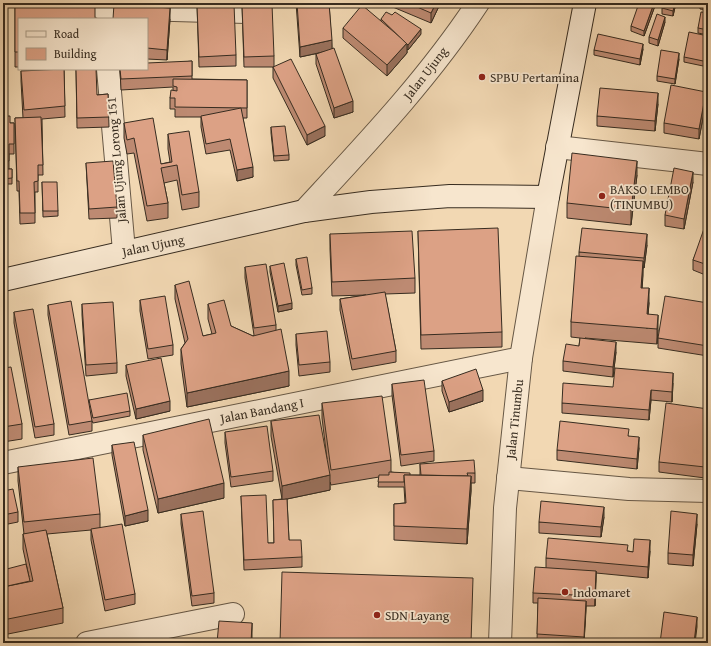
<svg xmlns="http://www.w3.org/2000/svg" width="711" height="646" font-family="'Gentium Book Plus',serif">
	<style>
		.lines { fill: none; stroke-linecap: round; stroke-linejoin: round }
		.street-casing { stroke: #665745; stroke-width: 24 }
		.secondary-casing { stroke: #372c20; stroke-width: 24 }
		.street { stroke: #f7e6ce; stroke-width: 22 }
		.secondary { stroke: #f7e6ce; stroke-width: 22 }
		.wall { fill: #bd8a72; stroke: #372c20 }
		.shaded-wall { fill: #9a715d; stroke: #372c20 }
		.building { fill: #dca185; stroke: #372c20 }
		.poi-dot { fill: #8f2418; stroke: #f7e6ce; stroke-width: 1.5 }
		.labels { text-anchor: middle; stroke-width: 3.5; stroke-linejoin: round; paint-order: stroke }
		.street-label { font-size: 13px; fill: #372c20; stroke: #f7e6ce }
		.poi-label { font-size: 13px; fill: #372c20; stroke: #f7e6ce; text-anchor: start }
	</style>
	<rect width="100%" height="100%" fill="#f2d8b3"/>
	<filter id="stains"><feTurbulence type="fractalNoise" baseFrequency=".005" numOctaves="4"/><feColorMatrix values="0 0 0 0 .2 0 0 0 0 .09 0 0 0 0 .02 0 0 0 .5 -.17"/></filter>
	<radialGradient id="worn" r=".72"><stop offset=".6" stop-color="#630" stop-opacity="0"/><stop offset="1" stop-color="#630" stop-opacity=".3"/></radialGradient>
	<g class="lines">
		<defs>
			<g id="street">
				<path d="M102 8 246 12"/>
				<path d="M108 69 124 251"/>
				<path d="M557 147 708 164"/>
				<path d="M304 211C365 145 428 79 478 3"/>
				<path d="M3 463 521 358"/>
				<path d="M508 478 629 489 708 491"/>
				<path d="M87 643 233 614"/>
				<path d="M500 643 505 508 521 358 548 197"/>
			</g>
			<path id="secondary" d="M3 280 304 211 371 202 450 196 548 197 585 3"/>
		</defs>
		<use href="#street" class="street-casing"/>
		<use href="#secondary" class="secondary-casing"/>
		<use href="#street" class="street"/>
		<use href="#secondary" class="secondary"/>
	</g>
	<g class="wall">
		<path d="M15 3 19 19V67H15Z"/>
		<rect x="175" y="3" width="22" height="2"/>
		<path d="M296 3H329L332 49 353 112 334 118 316 64V54L319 53 300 57Z"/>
		<path d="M388 3H440V4L431 23 388 5Z"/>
		<path d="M656 3 644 36 631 31V26Z"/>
		<path d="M676 3 673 16 662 14V8Z"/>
		<path d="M700 3H708V10L700 9Z"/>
		<path d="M197 5 236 55V66L199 67Z"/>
		<path d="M242 5 274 56V67H244Z"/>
		<path d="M708 13V35L698 33V28Z"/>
		<path d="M147 19H170L167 60 147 59Z"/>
		<path d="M381 19 421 34 408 50 407 49V53L387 76 343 38V28L381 21Z"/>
		<path d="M665 22 658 46 649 43V37Z"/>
		<path d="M708 36V67L684 62V57Z"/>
		<path d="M643 49 640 65 594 55V50Z"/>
		<path d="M679 59 675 84 657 81V76Z"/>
		<path d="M192 61V79L247 80V118H243L253 177 237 181 230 150 206 154 201 127V117H175V109H170V98L173 90V87L121 90 120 69Z"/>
		<path d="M273 67 325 136 307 145 273 78Z"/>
		<path d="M64 69 65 117 42 119 43 175H38V192H35V223L20 224 19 191H17L15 118H23L21 81V71Z"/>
		<path d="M76 69 97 95 108 94 109 127 77 128Z"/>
		<path d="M3 90H6V116L10 123H14V154H9V169H12V184H3Z"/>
		<path d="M706 102 699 139 664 133V123Z"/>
		<path d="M658 104 655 131 597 126V116Z"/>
		<path d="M124 123 161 164 170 162 168 149V134L199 192V207L182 210 177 180 164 183 168 203V218L147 221 134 153 127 154 124 138Z"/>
		<path d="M271 127 289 155V160L274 161 271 133Z"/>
		<path d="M86 163 117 207V218L89 219Z"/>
		<path d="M637 175 631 225 567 218V203Z"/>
		<path d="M42 182 58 211V216L43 217Z"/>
		<path d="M693 182 684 229 665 226V215Z"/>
		<path d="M708 224V276L693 270V260Z"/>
		<path d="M418 231 502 332V347L421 349Z"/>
		<path d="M330 234 415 278V293L385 294 396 351V362L352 370 340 310V299L366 295 332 296 330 249Z"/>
		<path d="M647 245 644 268H643L642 288 649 303 648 314 658 330 657 344 585 338 616 352 613 377 563 371V361L579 346 580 338 571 337V322L579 257V252Z"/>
		<path d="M296 259 312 288V294L302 295 296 265Z"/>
		<path d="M270 266 292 309 278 312 270 272Z"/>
		<path d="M245 267 276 325V330L289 386 187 407 181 364V349L185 343 175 299V285L203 336 212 334 208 319V304L231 326 253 336 254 335 245 278Z"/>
		<path d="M140 300 173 345V355L148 359 140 311Z"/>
		<path d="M708 303V356L658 348V338Z"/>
		<path d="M82 304 117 363V373L86 376 82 315Z"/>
		<path d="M48 305 89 403V400L130 411V416L93 423 92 421V431L69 435 48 315Z"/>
		<path d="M14 312 54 424V435L35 438 14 323Z"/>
		<path d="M296 334 330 362V372L299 376 296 345Z"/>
		<path d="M126 365 170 411 136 419 126 376Z"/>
		<path d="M3 368 22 424V439L3 442Z"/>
		<path d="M442 381 483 401 449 412 442 391Z"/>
		<path d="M673 383 672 402 651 400 649 420 562 413V403Z"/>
		<path d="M392 384 434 451V461L401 466 392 395Z"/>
		<path d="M322 403 391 460V472L410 475H420V464L475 473V483H471V491L467 544 394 540V504L405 503 404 487H378L379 477 331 485 330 482V490L287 499 289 540 302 557V567L244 570 241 496 268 543H274L273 500 282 499 271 436V421L327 459 322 418Z"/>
		<path d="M708 409V452L705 478 659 472V462Z"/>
		<path d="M225 432 273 471V481L231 487 225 443Z"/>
		<path d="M143 435 224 498 158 513 143 450Z"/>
		<path d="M629 436 639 448 637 469 557 460V450Z"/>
		<path d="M112 445 148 521 125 526 112 455Z"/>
		<path d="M18 467 100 514V528L135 594V604L105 611 91 540V530L47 534 63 608V623L3 635V570L29 577 23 549V534H24L18 481Z"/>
		<path d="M3 491 18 512V522L3 525Z"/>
		<path d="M181 514 214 593V603L192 606 181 524Z"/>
		<path d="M604 517 601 537 539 533V522Z"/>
		<path d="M697 524 693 566 668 564V553Z"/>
		<path d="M628 551 633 552 650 551 648 578 596 573 595 606H586L584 642 537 641 538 603H533V593L546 568V558Z"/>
		<path d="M708 620V635L707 634Z"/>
	</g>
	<g class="shaded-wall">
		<path d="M436 3H440V4L431 23V13Z"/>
		<path d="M654 3H656L644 36V31Z"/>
		<path d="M675 3H676L673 16V11Z"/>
		<path d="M170 8V19L167 60V50Z"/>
		<path d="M665 17V22L658 46V40Z"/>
		<path d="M421 29V34L408 50V45Z"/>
		<path d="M332 40V50L300 57V47Z"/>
		<path d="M407 43V53L387 76V65Z"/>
		<path d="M643 44V49L640 65V59Z"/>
		<path d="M679 53V59L675 84V79Z"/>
		<path d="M706 92V102L699 139V129Z"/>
		<path d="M658 93V104L655 131V121Z"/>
		<path d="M353 101V112L334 118V108Z"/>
		<path d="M325 126V136L307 145V135Z"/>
		<path d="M637 161V175L631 225V210Z"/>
		<path d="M253 167V177L237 181V170Z"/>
		<path d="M693 172V182L684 229V219Z"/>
		<path d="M647 234V245L644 268V258Z"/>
		<path d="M643 261V276L641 302V288Z"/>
		<path d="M649 288V303L647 329V314Z"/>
		<path d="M292 303V309L278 312V306Z"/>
		<path d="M658 315V330L657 344V329Z"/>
		<path d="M616 342V352L613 377V367Z"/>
		<path d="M289 371V386L187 407V393Z"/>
		<path d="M673 373V383L672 402V392Z"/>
		<path d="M483 390V401L449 412V402Z"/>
		<path d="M651 390V400L649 420V410Z"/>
		<path d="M170 401V411L136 419V409Z"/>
		<path d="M639 437V448L637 469V459Z"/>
		<path d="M708 442V452L705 478V467Z"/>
		<path d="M330 475V490L282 500V486Z"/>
		<path d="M471 476V491L467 544V529Z"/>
		<path d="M224 483V498L158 513V499Z"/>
		<path d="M604 507V517L601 537V527Z"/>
		<path d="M148 510V521L125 526V516Z"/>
		<path d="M697 514V524L693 566V555Z"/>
		<path d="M650 540V551L648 578V567Z"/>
		<path d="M596 571V581L595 606V596Z"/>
		<path d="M586 601V611L584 643V637Z"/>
		<path d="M697 617V627L695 643H694Z"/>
		<path d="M252 623V643H251Z"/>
	</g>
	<g class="building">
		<path d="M15 3H95V19H19V52H15Z"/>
		<path d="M297 3H329L332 40 300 47Z"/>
		<path d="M408 3H436L431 13Z"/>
		<path d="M639 3H654L644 31 631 26Z"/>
		<path d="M663 3H675L673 11 662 8Z"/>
		<path d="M700 3H708V5Z"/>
		<path d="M114 4 170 8 167 50 147 48V19H113Z"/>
		<path d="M234 4 236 55 199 57 197 5Z"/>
		<path d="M272 4 274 56 244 57 242 5Z"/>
		<path d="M362 5 407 43 387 65 343 28Z"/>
		<path d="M386 12 392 15 395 12 421 29 408 45 381 19Z"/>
		<path d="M701 12 708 13V30L698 28Z"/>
		<path d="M657 14 665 17 658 40 649 37Z"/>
		<path d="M689 32 708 36V62L684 57Z"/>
		<path d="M598 34 643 44 640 59 594 50Z"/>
		<path d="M334 48 353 101 334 108 316 54Z"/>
		<path d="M661 50 679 53 675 79 657 76Z"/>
		<path d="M291 59 325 126 307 135 273 67Z"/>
		<path d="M192 61V76L121 79 120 69H147V63Z"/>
		<path d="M64 69 65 106 24 110 21 71Z"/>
		<path d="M76 69H96L97 95 108 94 109 117 77 118Z"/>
		<path d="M173 79 247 80V108L175 107V98H170L171 90 177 91V87L173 86Z"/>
		<path d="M671 85 706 92 699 129 664 123Z"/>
		<path d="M600 88 658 93 655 121 597 116Z"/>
		<rect x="3" y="90" width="3" height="18"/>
		<path d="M241 108 253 167 237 170 230 139 206 144 201 116Z"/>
		<path d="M3 116H10V123H14V144H9V161H3Z"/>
		<path d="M41 117 43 165H38V181L34 182 35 213H20L19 181H17L15 118Z"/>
		<path d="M153 118 161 164 172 162 168 134 189 131 199 192 182 195 177 165 161 168 168 203 147 206 134 138 127 140 124 123Z"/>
		<path d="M285 126 289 155 274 156 271 127Z"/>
		<path d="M572 153 637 161 631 210 567 203Z"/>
		<path d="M113 161 117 207 89 209 86 163Z"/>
		<path d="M674 168 693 172 684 219 665 215Z"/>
		<path d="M3 169H12V178L3 179Z"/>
		<path d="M42 182H57L58 211H43Z"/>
		<path d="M706 223 708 224V265L693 260Z"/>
		<path d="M498 228 502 332 421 335 418 231Z"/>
		<path d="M582 228 647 234 644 258 579 252Z"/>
		<path d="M412 231 415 278 332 282 330 234Z"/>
		<path d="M576 256 643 261 641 288H649L647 314 658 315 657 329 571 322Z"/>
		<path d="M307 257 312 288 302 290 296 259Z"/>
		<path d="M284 263 292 303 278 306 270 266Z"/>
		<path d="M266 264 276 325 254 328 245 267Z"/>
		<path d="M189 281 203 336 216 333 208 304 224 300 231 326 253 336 281 329 289 371 187 393 181 349 188 339 175 285Z"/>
		<path d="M385 292 396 351 352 359 340 299Z"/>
		<path d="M165 296 173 345 148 349 140 300Z"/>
		<path d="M665 296 708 303V346L658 338Z"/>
		<path d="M71 301 92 421 69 425 48 305Z"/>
		<path d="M113 302 117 363 86 365 82 304Z"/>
		<path d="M33 309 54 424 35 427 14 312Z"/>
		<path d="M327 331 330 362 299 365 296 334Z"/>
		<path d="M580 338 616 342 613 367 563 361 566 344 579 346Z"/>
		<path d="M161 358 170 401 136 409 126 365Z"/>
		<path d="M11 367 22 424 3 427V368Z"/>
		<path d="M615 368 673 373 672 392 651 390 649 410 562 403 563 383 613 387Z"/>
		<path d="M476 369 483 390 449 402 442 381Z"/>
		<path d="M424 380 434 451 401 455 392 384Z"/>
		<path d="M127 393 130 411 93 418 89 400Z"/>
		<path d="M382 396 391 460 331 470 322 403Z"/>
		<path d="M666 403 708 409V442L705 467 659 462Z"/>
		<path d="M319 415 330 475 282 486 271 421Z"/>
		<path d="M209 419 224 483 158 499 143 435Z"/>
		<path d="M560 421 629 429 628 436 639 437 637 459 557 450Z"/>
		<path d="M267 426 273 471 231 477 225 432Z"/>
		<path d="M134 442 148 510 125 516 112 445Z"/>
		<path d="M93 458 100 514 24 522 18 467Z"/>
		<path d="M474 460 475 473H467L468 476 421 475 420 464Z"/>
		<path d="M389 472 410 473V475H404V482H378L379 475H389Z"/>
		<path d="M404 475 471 476 467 529 394 526V504L406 503Z"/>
		<path d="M13 489 18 512 3 515V491Z"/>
		<path d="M266 495 268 543H274L273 500 287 499 289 540H301L302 557 244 560 241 496Z"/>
		<path d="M541 501 604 507 601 527 539 522Z"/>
		<path d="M203 511 214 593 192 596 181 514Z"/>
		<path d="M671 511 697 514 693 555 668 553Z"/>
		<path d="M122 524 135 594 105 600 91 529Z"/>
		<path d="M46 530 63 608 3 620V587L33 581 23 534Z"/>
		<path d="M548 538 628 545 627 551 633 552 634 539 650 540 648 567 546 558Z"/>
		<path d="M26 564 30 581 3 587V570Z"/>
		<path d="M535 567 596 571 595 596 533 593Z"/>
		<path d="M282 572 473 578 471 643H280Z"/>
		<path d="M538 598 586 601 584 637 537 634Z"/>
		<path d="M664 612 697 617 694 643H660Z"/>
		<path d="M219 621 252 623 251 643H217Z"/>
		<path d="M608 639 635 643H608Z"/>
		<path d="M533 641 596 642V643H533Z"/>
	</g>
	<g class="poi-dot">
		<circle cx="482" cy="77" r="4"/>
		<circle cx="602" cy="196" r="4"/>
		<circle cx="565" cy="592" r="4"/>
		<circle cx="377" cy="615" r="4"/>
	</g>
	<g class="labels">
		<g class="street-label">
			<text transform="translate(425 73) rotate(-52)" y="5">Jalan Ujung</text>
			<text transform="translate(116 160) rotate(-95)" y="5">Jalan Ujung Lorong 151</text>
			<text transform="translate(153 245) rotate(-12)" y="5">Jalan Ujung</text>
			<text transform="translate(262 410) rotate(-11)" y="5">Jalan Bandang I</text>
			<text transform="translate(514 419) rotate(-84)" y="5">Jalan Tinumbu</text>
		</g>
		<g class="poi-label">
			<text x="490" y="82">SPBU Pertamina</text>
			<text x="610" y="194">BAKSO LEMBO<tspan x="610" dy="15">(TINUMBU)</tspan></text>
			<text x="573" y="597">Indomaret</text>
			<text x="385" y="620">SDN Layang</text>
		</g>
	</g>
	<rect width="711" height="646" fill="none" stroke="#f2d8b3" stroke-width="16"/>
	<rect x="4" y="4" width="703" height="638" fill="none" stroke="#372c20" stroke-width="2"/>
	<rect x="8" y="8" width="695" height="630" fill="none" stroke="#372c20"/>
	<rect x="18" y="18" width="130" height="52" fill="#f7e6ce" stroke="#aa9c88"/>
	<rect x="26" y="31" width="20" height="6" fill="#f7e6ce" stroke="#aa9c88"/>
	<text x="54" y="38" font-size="12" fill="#372c20">Road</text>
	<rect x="26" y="48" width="20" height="12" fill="#dca185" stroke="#aa9c88"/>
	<text x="54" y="58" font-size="12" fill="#372c20">Building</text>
	<rect width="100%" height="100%" filter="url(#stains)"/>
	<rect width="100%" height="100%" fill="url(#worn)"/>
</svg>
